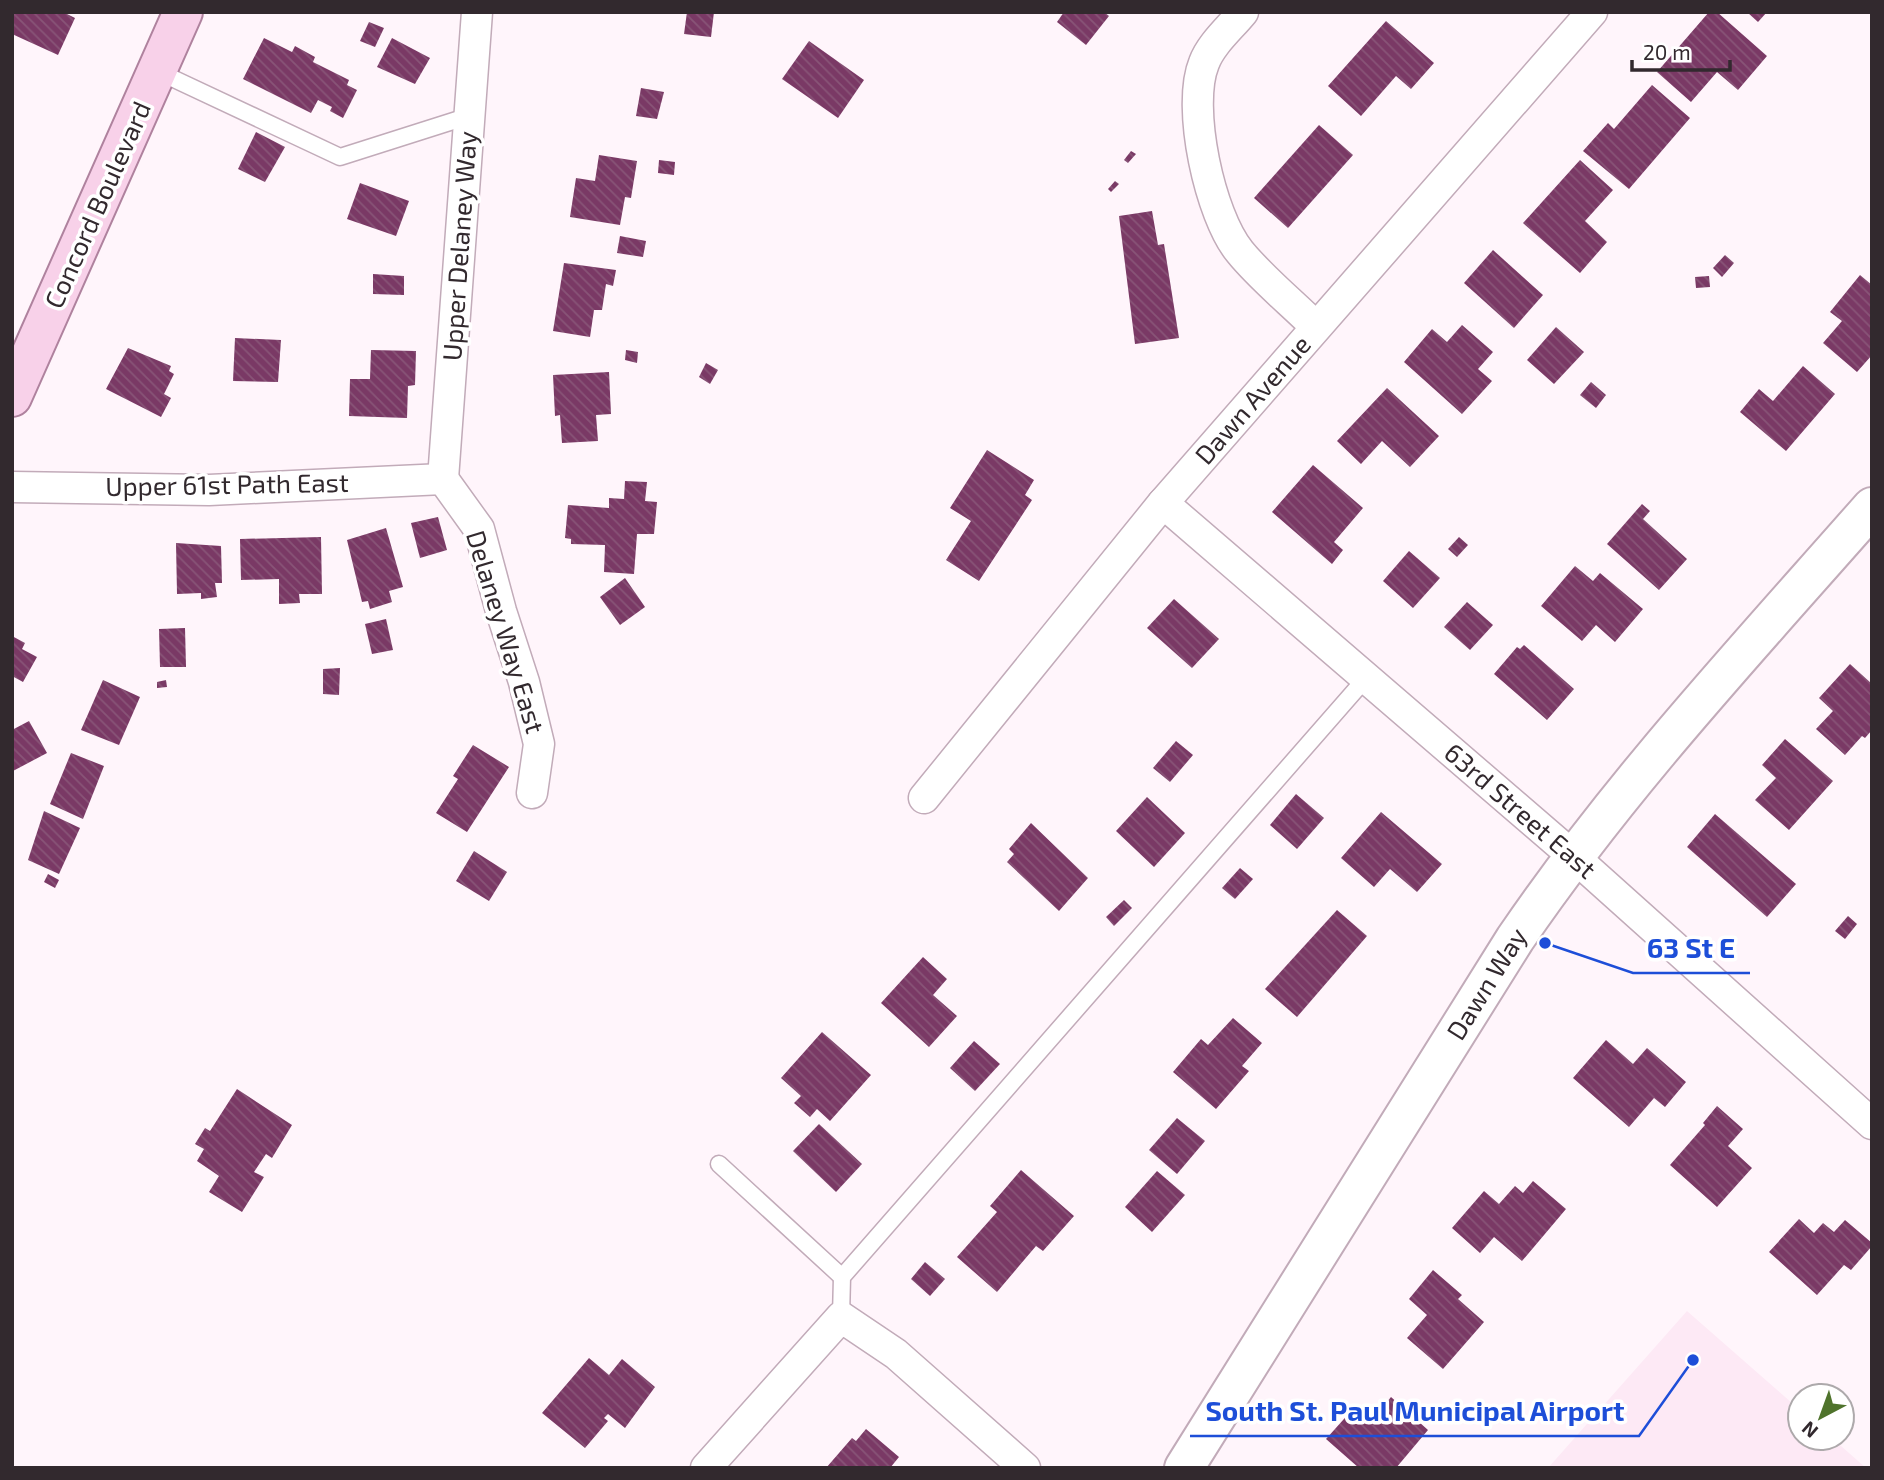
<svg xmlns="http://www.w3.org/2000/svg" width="1884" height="1480" font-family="'Exo 2',sans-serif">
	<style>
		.built { fill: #fde9f5 }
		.building { fill: url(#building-back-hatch) }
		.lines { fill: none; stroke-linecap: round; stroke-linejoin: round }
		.lane-casing { stroke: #c2abb9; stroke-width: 19 }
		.street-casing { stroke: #c2abb9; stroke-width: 33 }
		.secondary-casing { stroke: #c2abb9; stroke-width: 42 }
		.primary-casing { stroke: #af829e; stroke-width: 42 }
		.lane { stroke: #fff; stroke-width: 16 }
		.street { stroke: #fff; stroke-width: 30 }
		.secondary { stroke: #fff; stroke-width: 38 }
		.primary { stroke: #f8d1e9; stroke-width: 38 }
		.labels { text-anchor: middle; stroke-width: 7; stroke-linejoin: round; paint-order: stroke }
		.street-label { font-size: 26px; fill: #32292e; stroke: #fff }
		.leader { fill: none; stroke: #1d4ed8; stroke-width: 2.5 }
		.callout-dot { fill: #1d4ed8; stroke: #fff; stroke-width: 2.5 }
		.callout-label { font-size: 28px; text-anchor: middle; font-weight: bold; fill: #1d4ed8; stroke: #fff; stroke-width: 7; stroke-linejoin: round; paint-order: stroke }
	</style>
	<defs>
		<pattern id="building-back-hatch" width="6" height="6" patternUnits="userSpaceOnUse" patternTransform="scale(1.75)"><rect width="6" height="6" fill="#7a3965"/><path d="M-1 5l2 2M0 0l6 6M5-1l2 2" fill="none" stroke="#885477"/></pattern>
	</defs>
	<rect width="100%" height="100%" fill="#fff5fb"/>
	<path class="built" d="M1687 1311 1800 1410V1438H1832L1866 1468H1548Z"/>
	<g class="building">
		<path d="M12 12H63L75 18 58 55 12 34Z"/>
		<path d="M687 12H714L711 37 684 34Z"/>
		<path d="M1064 12H1104L1109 16 1086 45 1057 22Z"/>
		<path d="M1709 12H1717L1767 56 1738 90 1717 72 1691 102 1657 72Z"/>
		<path d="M1747 12H1767L1758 22Z"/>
		<path d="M1386 21 1434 63 1411 89 1396 76 1361 116 1328 86Z"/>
		<path d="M369 22 384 28 375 47 360 41Z"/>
		<path d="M264 38 292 52 295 46 315 57 313 62 349 80 347 85 357 90 343 118 330 111 332 107 318 100 311 113 243 79Z"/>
		<path d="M392 38 430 58 415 84 377 67Z"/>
		<path d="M809 41 864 80 838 118 782 79Z"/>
		<path d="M1652 85 1690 118 1629 189 1583 151 1608 123 1614 129Z"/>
		<path d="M641 88 664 92 657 119 636 116Z"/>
		<path d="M1319 125 1353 155 1288 228 1254 198Z"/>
		<path d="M256 132 285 147 265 182 238 169Z"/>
		<path d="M1131 151 1136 154 1128 163 1124 160Z"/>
		<path d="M599 155 637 161 631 198 625 197 620 225 570 217 576 178 595 181Z"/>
		<path d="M659 160 675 162 674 175 658 173Z"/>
		<path d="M1580 160 1613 190 1585 221 1607 242 1580 273 1523 223Z"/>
		<path d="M1115 181 1119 184 1111 192 1108 189Z"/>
		<path d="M360 183 409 201 396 236 347 219Z"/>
		<path d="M1152 211 1158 245 1164 244 1179 338 1135 344 1119 216Z"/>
		<path d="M620 236 646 241 643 257 617 253Z"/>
		<path d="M1493 250 1543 295 1514 328 1464 283Z"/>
		<path d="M1725 255 1734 263 1722 277 1713 268Z"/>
		<path d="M564 263 616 270 613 286 606 284 602 310H594L590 337 553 331Z"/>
		<path d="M373 274 404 276V295L373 294Z"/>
		<path d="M1860 275 1872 285V355L1857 372 1823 343 1842 321 1830 312Z"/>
		<path d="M1709 276 1710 287 1696 288 1695 277Z"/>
		<path d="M1462 325 1493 352 1478 369 1492 381 1462 414 1404 362 1432 329 1447 342Z"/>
		<path d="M1556 327 1584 352 1554 384 1527 360Z"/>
		<path d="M235 338 281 340 278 382 233 381Z"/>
		<path d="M128 348 171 366 169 371 174 374 164 394 171 398 161 417 106 389Z"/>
		<path d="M371 350 416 351 415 385 408 386 407 418 349 416 350 379H370Z"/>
		<path d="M626 350 638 352 637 363 625 360Z"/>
		<path d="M706 363 718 370 710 384 699 377Z"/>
		<path d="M1803 366 1835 394 1786 451 1740 412 1759 389 1773 401Z"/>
		<path d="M609 372 611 414 596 415 598 441 562 443 560 415 555 416 553 375Z"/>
		<path d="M1591 382 1606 395 1596 408 1580 395Z"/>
		<path d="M1387 388 1439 436 1410 467 1382 441 1361 464 1337 441Z"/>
		<path d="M987 450 1034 480 1025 495 1032 500 979 581 946 560 971 521 950 508Z"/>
		<path d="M1313 465 1363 508 1334 542 1343 550 1332 564 1272 512Z"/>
		<path d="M625 481 647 482 645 501 657 502 654 534H637L634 574 604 572 605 545 571 544V539L565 538 568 505 609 508V498L624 499Z"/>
		<path d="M1642 504 1650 511 1643 519 1687 559 1659 590 1607 544Z"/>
		<path d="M438 517 447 550 420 558 411 523Z"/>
		<path d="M386 528 403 587 389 591 392 602 370 609 368 601 362 602 347 540Z"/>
		<path d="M321 537 322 594H299L300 603 279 604V579L241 580 240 539Z"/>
		<path d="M1459 537 1468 545 1457 557 1448 549Z"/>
		<path d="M176 543 221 546 222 583H215L217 597 201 599V593L177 594Z"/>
		<path d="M1409 551 1440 578 1413 608 1383 581Z"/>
		<path d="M1575 566 1593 581 1600 573 1643 609 1615 642 1596 625 1582 641 1541 606Z"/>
		<path d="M625 578 645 607 620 625 600 597Z"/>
		<path d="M1174 599 1219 639 1192 668 1147 628Z"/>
		<path d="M1467 602 1493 625 1470 650 1444 627Z"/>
		<path d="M386 619 393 650 372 654 365 624Z"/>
		<path d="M185 628 186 667H160L159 629Z"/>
		<path d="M12 636 25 643 22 649 37 657 23 682 12 676Z"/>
		<path d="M1524 645 1574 689 1547 720 1494 674 1517 647 1520 649Z"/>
		<path d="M1850 664 1872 684V730L1865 738 1862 736 1845 755 1816 729 1833 711 1819 698Z"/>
		<path d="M340 668 339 695 323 694V669Z"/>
		<path d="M103 680 140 697 119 745 81 730Z"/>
		<path d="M166 680 167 687 157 688V682Z"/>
		<path d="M29 721 47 753 13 771 12 730Z"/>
		<path d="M1785 739 1833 781 1789 830 1755 800 1776 778 1762 765Z"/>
		<path d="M1176 741 1193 755 1170 782 1153 768Z"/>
		<path d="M473 745 509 767 467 832 436 813 458 779 453 776Z"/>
		<path d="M71 753 104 766 83 819 50 804Z"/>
		<path d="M1296 794 1324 818 1297 849 1270 825Z"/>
		<path d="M1147 797 1185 833 1154 867 1116 831Z"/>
		<path d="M44 811 80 828 59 874 28 860Z"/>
		<path d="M1381 812 1442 864 1417 892 1390 869 1374 887 1341 858Z"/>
		<path d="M1715 814 1796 884 1767 917 1687 847Z"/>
		<path d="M1031 823 1088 878 1059 911 1007 862 1014 854 1009 849Z"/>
		<path d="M474 851 507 872 489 901 456 881Z"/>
		<path d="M1240 868 1253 879 1235 899 1222 888Z"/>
		<path d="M48 874 59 880 55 888 44 882Z"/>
		<path d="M1124 900 1132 908 1114 926 1106 917Z"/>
		<path d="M1337 910 1367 936 1297 1017 1265 989Z"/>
		<path d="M1848 916 1857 924 1845 939 1835 931Z"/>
		<path d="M923 957 947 979 933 995 957 1016 929 1047 881 1003Z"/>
		<path d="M1233 1018 1262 1043 1242 1066 1249 1071 1216 1109 1173 1072 1201 1039 1208 1045Z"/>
		<path d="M822 1032 871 1075 830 1121 817 1109 810 1117 794 1103 801 1096 781 1078Z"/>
		<path d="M1606 1040 1633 1064 1647 1048 1686 1082 1665 1107 1654 1098 1629 1127 1573 1078Z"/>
		<path d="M974 1041 1000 1064 975 1091 950 1068Z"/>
		<path d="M237 1089 292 1125 272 1158 266 1154 254 1172 264 1177 242 1212 209 1192 219 1176 197 1161 204 1149 195 1144 205 1128 210 1131Z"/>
		<path d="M1717 1106 1743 1129 1728 1146 1752 1168 1717 1207 1670 1165 1705 1125 1703 1123Z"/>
		<path d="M1177 1118 1205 1141 1177 1174 1149 1150Z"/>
		<path d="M819 1124 862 1164 836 1192 793 1151Z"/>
		<path d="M1021 1170 1074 1216 1043 1251 1036 1246 997 1292 957 1257 997 1212 990 1206Z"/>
		<path d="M1157 1171 1185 1195 1152 1232 1125 1207Z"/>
		<path d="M1533 1181 1566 1209 1522 1261 1494 1237 1480 1253 1452 1228 1484 1191 1499 1204 1515 1186 1523 1193Z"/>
		<path d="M1799 1219 1814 1233 1823 1223 1834 1232 1845 1220 1872 1243V1246L1851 1270 1844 1265 1817 1295 1769 1252Z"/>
		<path d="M925 1262 945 1279 930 1296 911 1279Z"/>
		<path d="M1433 1270 1462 1295 1458 1299 1484 1322 1443 1369 1407 1338 1427 1315 1409 1299Z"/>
		<path d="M589 1358 609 1375 622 1359 655 1387 625 1428 608 1414 604 1418 608 1421 585 1448 542 1413Z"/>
		<path d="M1391 1397 1428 1430 1396 1468H1359L1326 1439 1352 1410 1369 1424Z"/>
		<path d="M866 1429 899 1457 890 1468H826L852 1438 856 1441Z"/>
	</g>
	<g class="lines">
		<defs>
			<g id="lane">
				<path d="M157 71 340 157 469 116"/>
				<path d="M719 1164 842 1277"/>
				<path d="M841 1317 842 1277 1366 678"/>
			</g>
			<g id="street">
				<path d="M1243 12C1230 28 1211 44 1204 63 1186 107 1210 216 1240 252 1261 278 1292 303 1316 327"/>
				<path d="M443 479 477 12"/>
				<path d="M443 479 479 529 501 611 524 682 539 744 532 793"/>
				<path d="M12 487 209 490 443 479"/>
				<path d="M1163 503 1573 856 1872 1124"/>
				<path d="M924 798 1163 503 1592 12"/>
				<path d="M706 1468 841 1317 896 1354 1025 1468"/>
			</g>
			<path id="secondary" d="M1184 1468 1515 939C1620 785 1748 648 1872 507"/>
			<path id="primary" d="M12 397 183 12"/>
		</defs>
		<use href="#lane" class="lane-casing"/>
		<use href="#street" class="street-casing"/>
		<use href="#secondary" class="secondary-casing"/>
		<use href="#primary" class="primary-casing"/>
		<use href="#lane" class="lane"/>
		<use href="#street" class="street"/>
		<use href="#secondary" class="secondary"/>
		<use href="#primary" class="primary"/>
	</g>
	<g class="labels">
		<g class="street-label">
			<text transform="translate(98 205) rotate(-66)" y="9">Concord Boulevard</text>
			<text transform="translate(460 246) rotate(-86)" y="9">Upper Delaney Way</text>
			<text transform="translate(1253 400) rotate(-49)" y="9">Dawn Avenue</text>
			<text transform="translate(227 485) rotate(-1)" y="9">Upper 61st Path East</text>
			<text transform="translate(505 632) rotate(73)" y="9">Delaney Way East</text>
			<text transform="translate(1520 811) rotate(41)" y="9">63rd Street East</text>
			<text transform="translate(1487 984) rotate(-58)" y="9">Dawn Way</text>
		</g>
	</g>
	<path class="leader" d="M1545 943L1633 973H1750M1693 1360L1639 1436H1190"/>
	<g class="callout-dot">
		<circle cx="1545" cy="943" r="7"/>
		<circle cx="1693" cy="1360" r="7"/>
	</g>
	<g class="callout-label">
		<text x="1691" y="958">63 St E</text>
		<text x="1415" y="1421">South St. Paul Municipal Airport</text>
	</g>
	<rect width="1884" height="1480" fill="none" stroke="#32292e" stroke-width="28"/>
	<g transform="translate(1821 1417) rotate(221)"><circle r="33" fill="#ffffff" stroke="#ada9ab" stroke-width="2"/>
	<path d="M0-5L12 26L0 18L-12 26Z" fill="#4f732c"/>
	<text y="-10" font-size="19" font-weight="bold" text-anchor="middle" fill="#32292e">N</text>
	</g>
	<path d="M1632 60v10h98v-10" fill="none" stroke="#32292e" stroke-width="3.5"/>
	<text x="1643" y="60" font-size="21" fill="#32292e" stroke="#ffffff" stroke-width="5" paint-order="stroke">20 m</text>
</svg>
